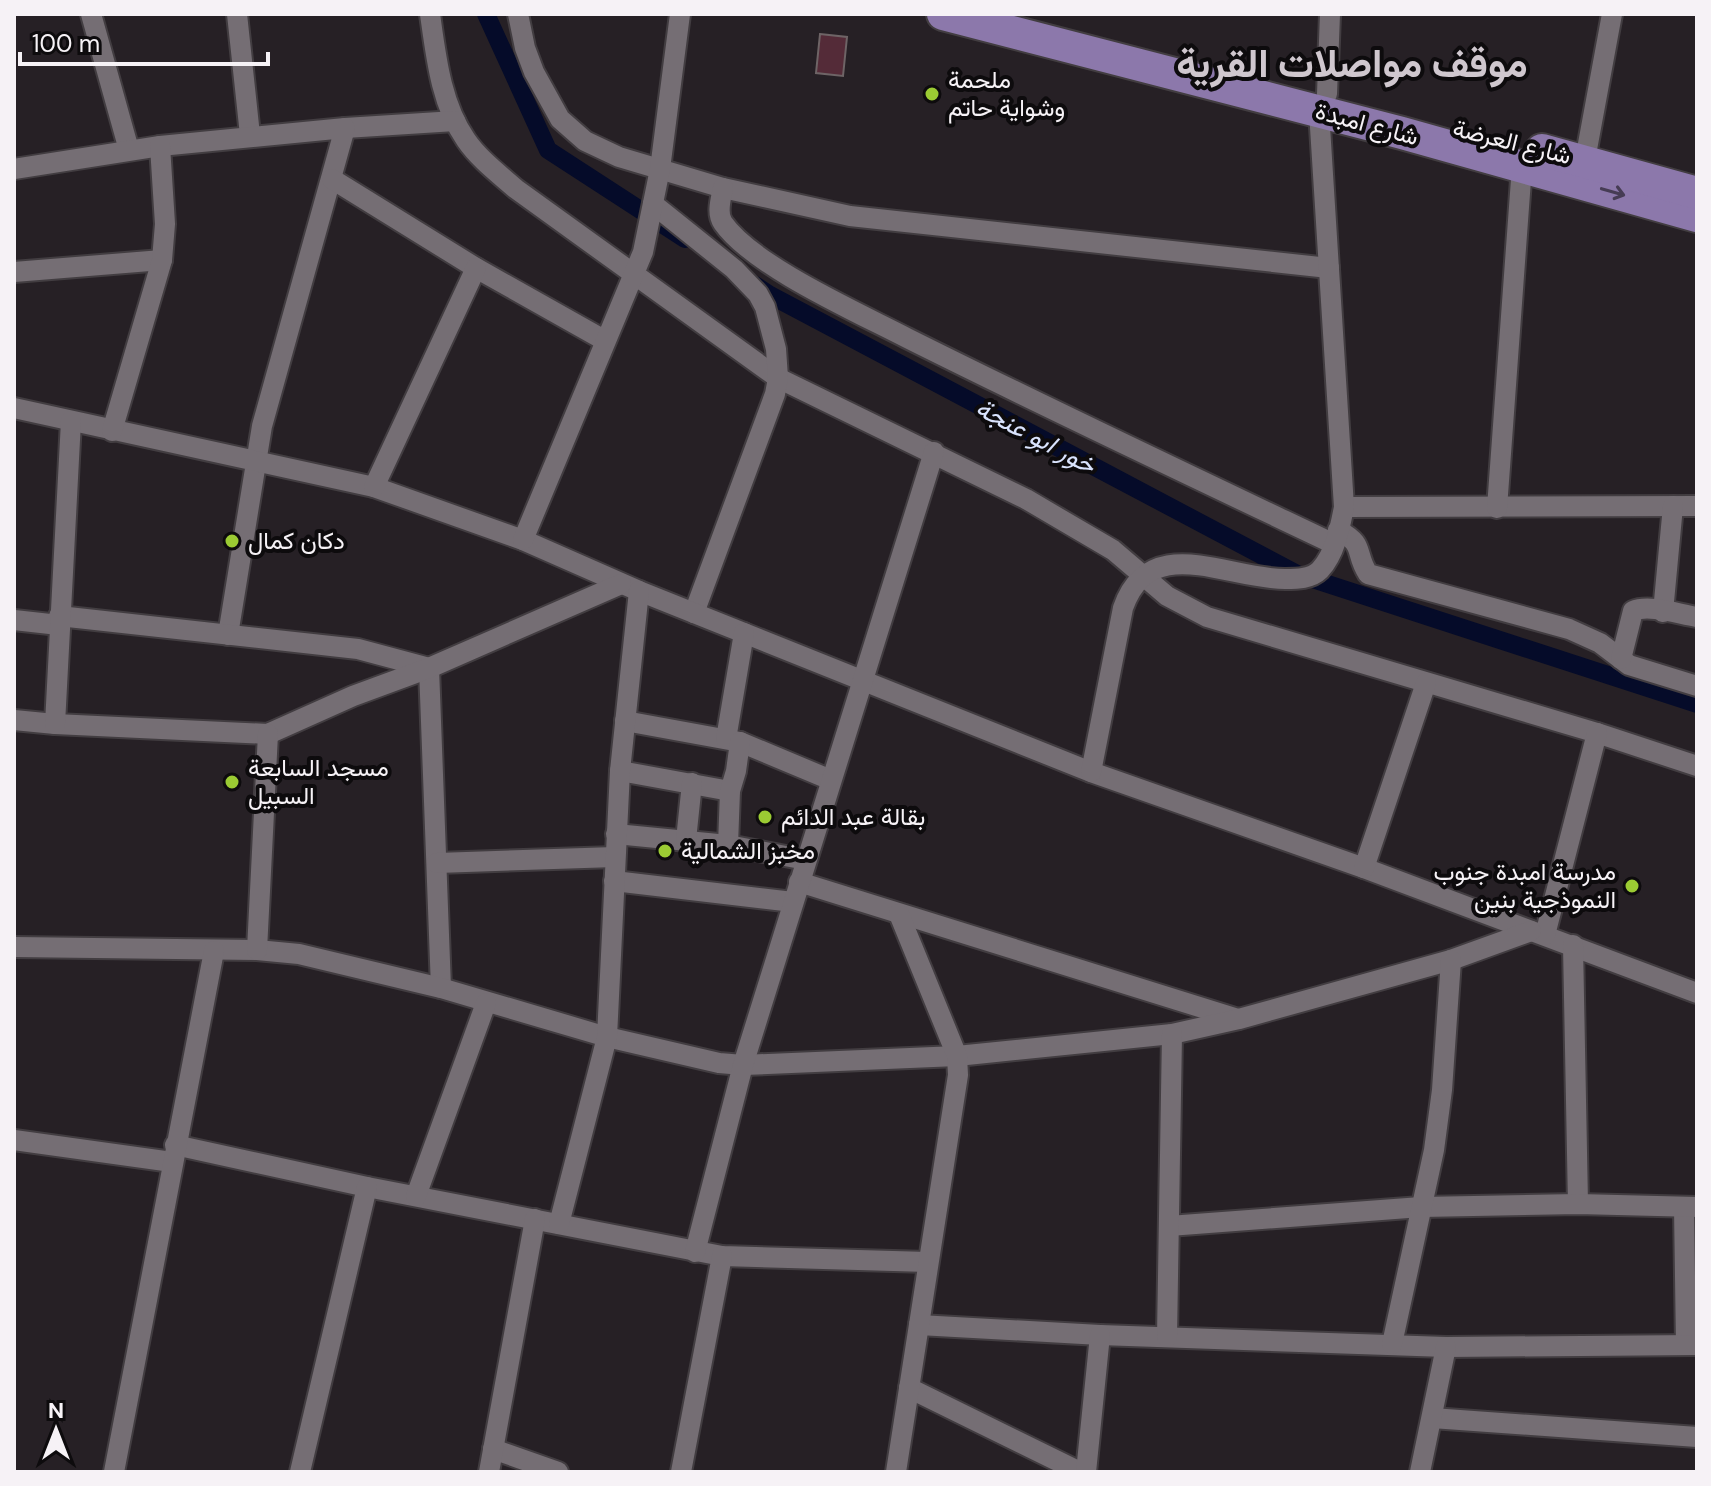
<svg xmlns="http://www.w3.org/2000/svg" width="1711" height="1486" font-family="'DM Sans',Vazirmatn,sans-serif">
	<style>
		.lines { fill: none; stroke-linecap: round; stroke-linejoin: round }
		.canal { stroke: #050b29; stroke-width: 18 }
		.building { fill: #542b38; stroke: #6e6466; stroke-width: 2 }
		.street-casing { stroke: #423d41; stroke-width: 24 }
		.primary-casing { stroke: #423d41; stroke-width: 36 }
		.street { stroke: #756e74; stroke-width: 20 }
		.primary { stroke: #8c78ab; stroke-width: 32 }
		.oneway { stroke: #463c54 }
		.poi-dot { fill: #9bcb33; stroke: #0d0b0d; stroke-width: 3 }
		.labels { text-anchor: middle; stroke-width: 8; stroke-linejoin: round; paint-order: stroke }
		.poi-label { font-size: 24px; fill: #f6f2f6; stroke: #0d0b0d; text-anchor: start }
		.street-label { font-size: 24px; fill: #f6f2f6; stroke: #0d0b0d }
		.water-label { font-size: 26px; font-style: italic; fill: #d9e3fd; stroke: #0d0b0d }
		.town-label { font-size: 40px; font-weight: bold; fill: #cfc7ce; stroke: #0d0b0d }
	</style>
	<rect width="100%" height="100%" fill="#262025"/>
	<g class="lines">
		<g class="canal">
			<path d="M486 14 548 150 685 239"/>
			<path d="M750 282 770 295 1297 574 1697 704"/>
		</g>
	</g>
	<path class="building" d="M820 34 847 37 843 76 816 73Z"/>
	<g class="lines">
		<defs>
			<g id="street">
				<path d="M91 14 129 150"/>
				<path d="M237 14 250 135"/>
				<path d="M430 14C436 57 441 104 466 140 479 159 499 174 516 189L778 378 1026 499 1113 550 1167 596 1207 617 1597 733 1697 766"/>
				<path d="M518 14 525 48 534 72 560 119 585 141 619 157 723 188 850 216 1329 268"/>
				<path d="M1327 94 1330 14"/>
				<path d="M345 128 455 121"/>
				<path d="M1585 160 1612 14"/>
				<path d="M14 169 160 146 345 128 262 426 228 635"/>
				<path d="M332 179 476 268 604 340"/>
				<path d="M723 188C721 199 716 213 723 223 753 266 859 313 907 338 1049 409 1191 476 1334 544"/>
				<path d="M653 204 734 269 758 294 765 307 776 349 778 378 775 394 694 613"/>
				<path d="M14 272 162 260"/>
				<path d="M14 408 374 487 523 540 639 591 1091 772 1364 868 1697 993"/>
				<path d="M112 431 162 260 165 224 160 146"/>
				<path d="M374 487 476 268"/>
				<path d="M1344 507 1697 506"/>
				<path d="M1497 508 1522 166"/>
				<path d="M1338 530C1366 545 1354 552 1368 574L1569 629 1600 643 1629 665 1697 686"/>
				<path d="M523 540 643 252 660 169 680 14"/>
				<path d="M1663 612 1673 506"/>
				<path d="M59 616 358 649 429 668 441 988"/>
				<path d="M14 620 59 625"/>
				<path d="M1621 659 1633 611C1649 604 1678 614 1697 617"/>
				<path d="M14 720 55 724 268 734 353 696 429 668 621 584"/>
				<path d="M625 721 740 742 831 780"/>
				<path d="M55 724 71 421"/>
				<path d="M726 739 744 633"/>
				<path d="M620 771 730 791"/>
				<path d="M1091 772 1123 608C1150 531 1226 579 1285 579 1297 579 1311 579 1320 570 1335 554 1340 528 1344 507L1319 111"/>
				<path d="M616 834 728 845 806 860"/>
				<path d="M686 840 692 783"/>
				<path d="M728 845 730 791 736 771 740 742"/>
				<path d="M437 863 615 857"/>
				<path d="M1364 868 1426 683"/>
				<path d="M614 881 793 902"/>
				<path d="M799 882 1238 1019"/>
				<path d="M1545 935 1597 733"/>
				<path d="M1573 945 1578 1204"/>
				<path d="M14 947 257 950 299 954 441 988 607 1037 719 1063 743 1065 957 1056 1172 1034 1239 1019 1451 960 1531 931"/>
				<path d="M257 950 268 734"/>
				<path d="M14 1140 172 1162"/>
				<path d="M175 1145 367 1187 722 1256 928 1262"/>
				<path d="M416 1196 486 1003"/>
				<path d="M1684 1207 1686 1345"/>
				<path d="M559 1224 607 1037 620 771 639 591"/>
				<path d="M1169 1226 1421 1207 1578 1204 1697 1207"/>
				<path d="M695 1252 743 1065 934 452"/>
				<path d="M919 1325 1100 1335 1446 1347 1697 1345"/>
				<path d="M1167 1337 1172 1034"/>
				<path d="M1392 1344 1434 1150 1442 1090 1451 960"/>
				<path d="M909 1388 1080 1472"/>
				<path d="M1432 1418 1697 1437"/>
				<path d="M493 1449 558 1472"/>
				<path d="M114 1472 214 951"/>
				<path d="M300 1472 367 1187"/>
				<path d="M489 1472 535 1219"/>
				<path d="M681 1472 722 1256"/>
				<path d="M896 1472 958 1075 957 1056 899 914"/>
				<path d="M1086 1472 1100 1335"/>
				<path d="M1420 1472 1446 1347"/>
			</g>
			<g id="primary">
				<path d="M943 14 1402 133 1697 216"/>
				<path d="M1542 150 1697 193"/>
			</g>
		</defs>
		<use href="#street" class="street-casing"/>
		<use href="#primary" class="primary-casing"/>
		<use href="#street" class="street"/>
		<use href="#primary" class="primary"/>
	</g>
	<defs><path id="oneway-shaft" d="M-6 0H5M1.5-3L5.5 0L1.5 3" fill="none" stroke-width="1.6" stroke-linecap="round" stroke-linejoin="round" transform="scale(2)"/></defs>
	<use class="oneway" href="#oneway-shaft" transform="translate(1613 192) rotate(16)"/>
	<g class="poi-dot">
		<circle cx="932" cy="94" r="8"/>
		<circle cx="232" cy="541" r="8"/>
		<circle cx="232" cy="782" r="8"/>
		<circle cx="765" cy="817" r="8"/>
		<circle cx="665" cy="851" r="8"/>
		<circle cx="1632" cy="886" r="8"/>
	</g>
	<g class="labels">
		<g class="poi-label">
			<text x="948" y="88">ملحمة<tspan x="948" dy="28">وشواية حاتم</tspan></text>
			<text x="248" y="549">دكان كمال</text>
			<text x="248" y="776">مسجد السابعة<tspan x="248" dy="28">السبيل</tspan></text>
			<text x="781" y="825">بقالة عبد الدائم</text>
			<text x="681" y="859">مخبز الشمالية</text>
			<text x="1616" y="880" text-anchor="end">مدرسة امبدة جنوب<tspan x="1616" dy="28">النموذجية بنين</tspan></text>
		</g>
		<g class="street-label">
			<text transform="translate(1367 124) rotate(15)" y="8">شارع امبدة</text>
			<text transform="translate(1512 142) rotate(14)" y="8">شارع العرضة</text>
		</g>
		<g class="water-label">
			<text transform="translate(1036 436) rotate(28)" y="9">خور ابو عنجة</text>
		</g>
		<g class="town-label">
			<text x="1352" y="77">موقف مواصلات القرية</text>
		</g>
	</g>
	<rect width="1711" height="1486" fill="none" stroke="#f6f2f6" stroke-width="32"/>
	<g transform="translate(56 1430)" stroke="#0d0b0d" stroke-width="6" paint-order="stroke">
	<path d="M0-6L14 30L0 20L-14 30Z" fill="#f6f2f6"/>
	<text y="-12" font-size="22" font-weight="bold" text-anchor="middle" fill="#f6f2f6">N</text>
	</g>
	<path d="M20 52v12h248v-12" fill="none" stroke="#f6f2f6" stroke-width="4"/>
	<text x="32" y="52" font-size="24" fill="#f6f2f6" stroke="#0d0b0d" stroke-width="6" paint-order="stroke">100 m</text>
</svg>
